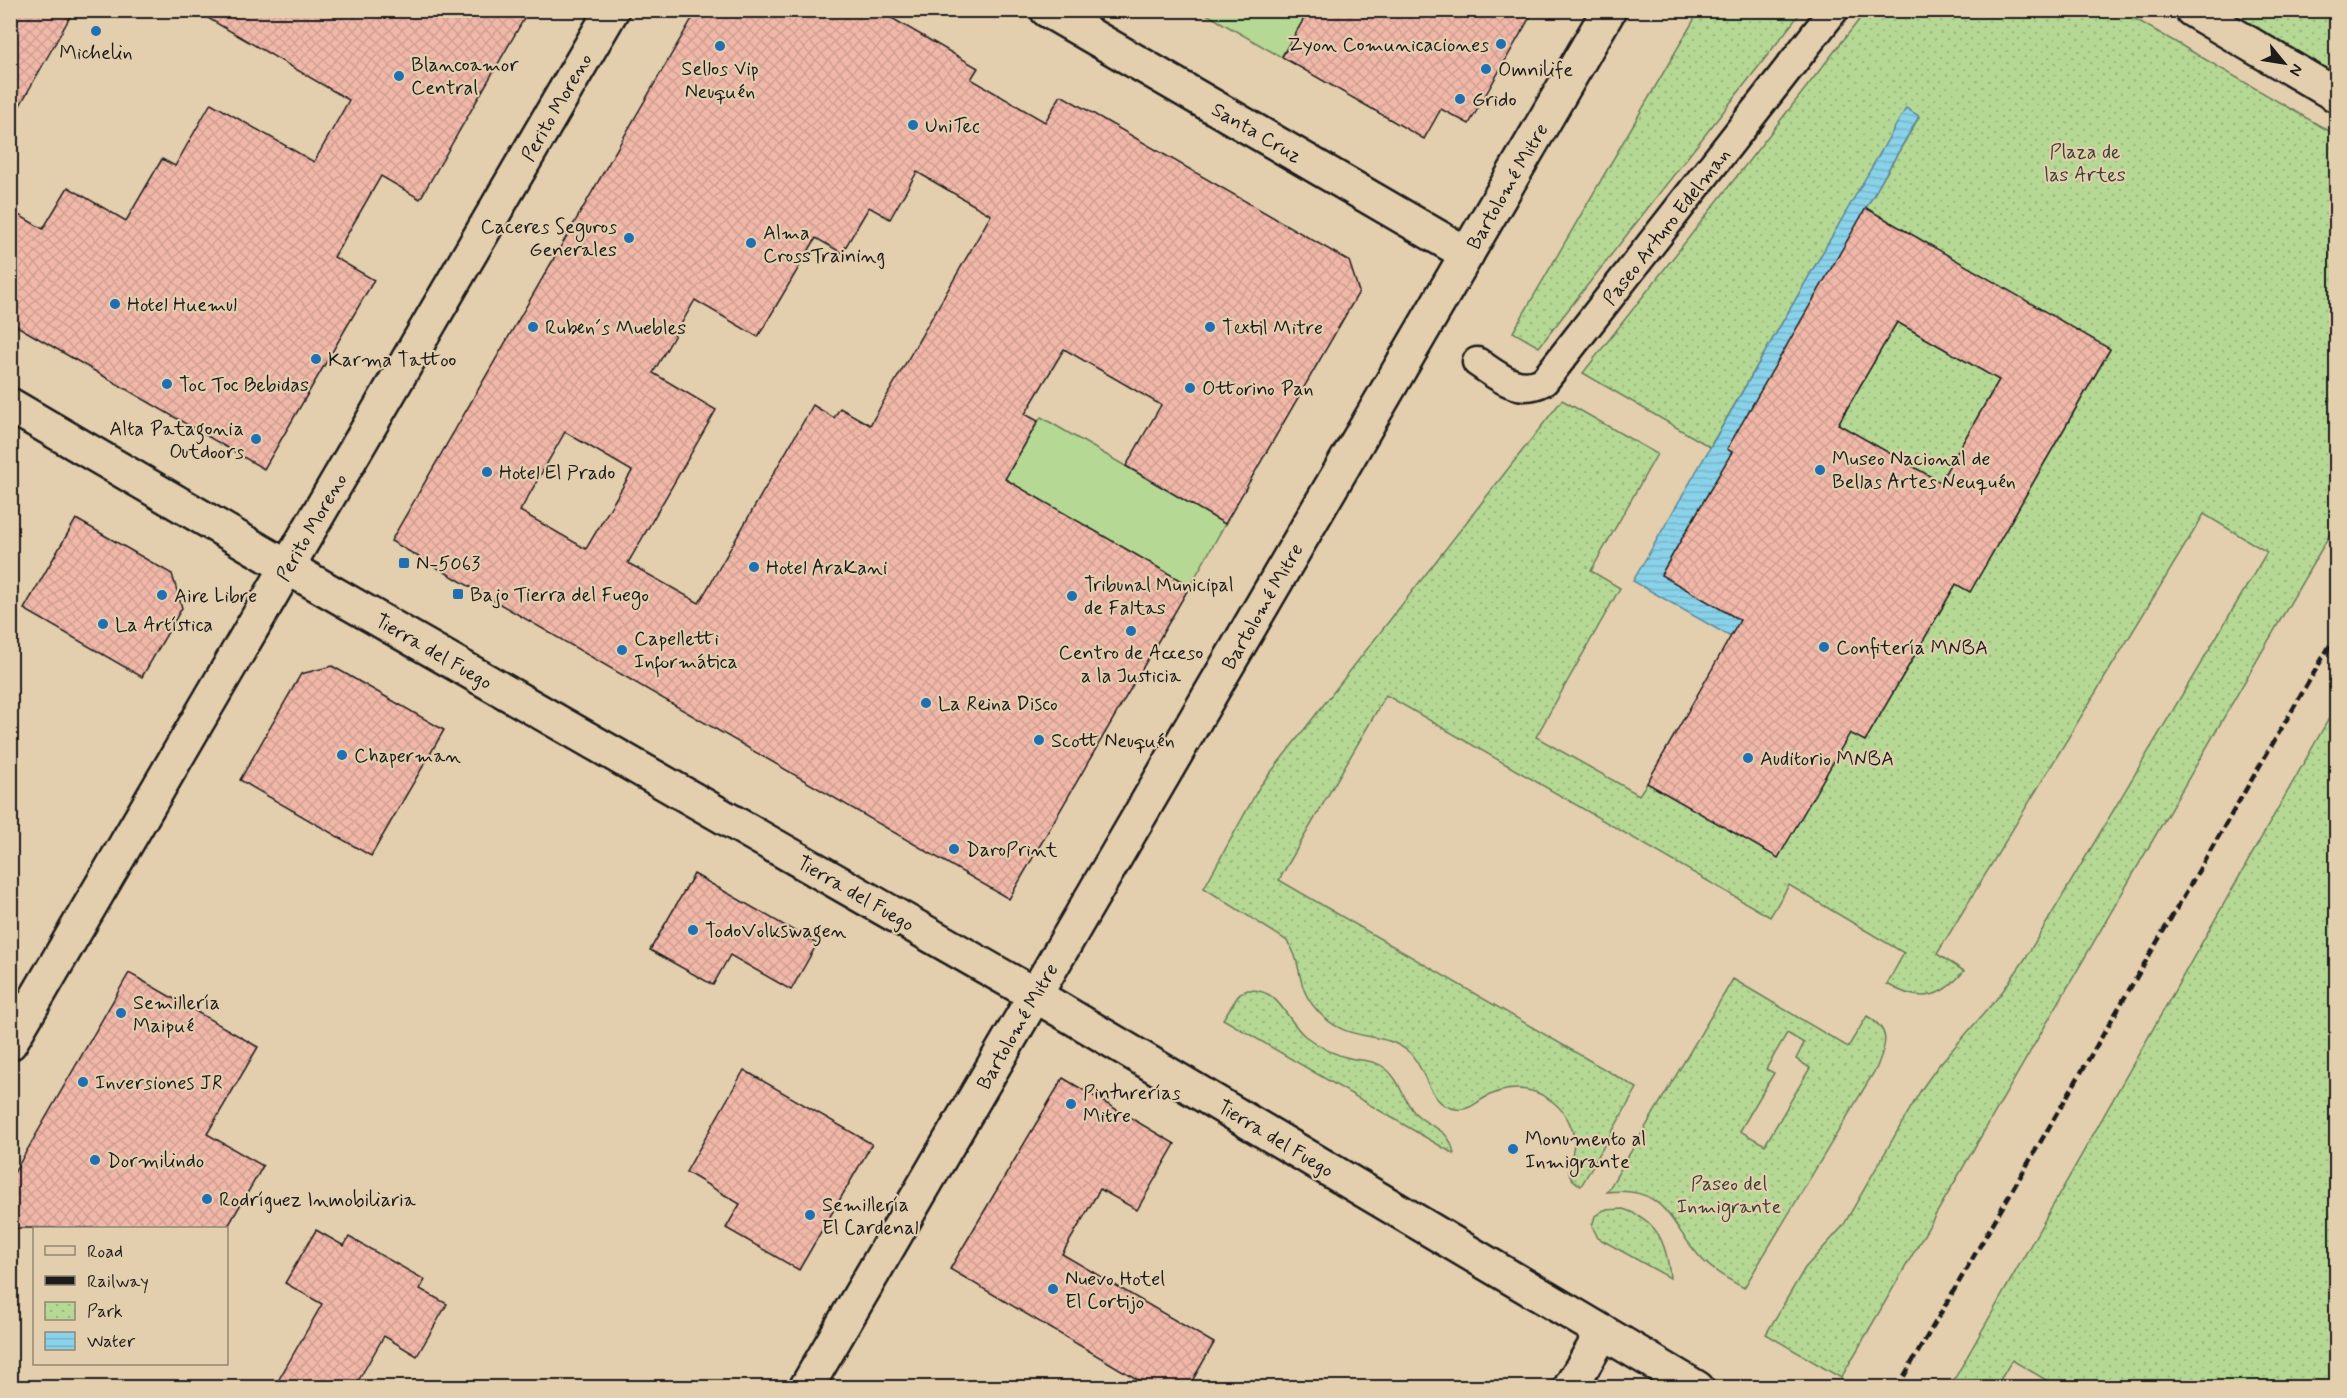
<svg xmlns="http://www.w3.org/2000/svg" width="2347" height="1398" font-family="Mynerve,sans-serif">
	<style>
		.grass { fill: #b5d994; stroke: #687a58; stroke-width: 1.5 }
		.park { fill: url(#park-dots); stroke: #687a58; stroke-width: 1.5; fill-rule: evenodd }
		.water { fill: url(#water-rules); stroke: #5d8998; stroke-width: 1.5 }
		.building { fill: url(#building-cross-hatch); stroke: #1c1c1c; stroke-width: 1.5; fill-rule: evenodd }
		.lines { fill: none; stroke-linecap: round; stroke-linejoin: round }
		.pedestrian-casing { stroke: #1c1c1c; stroke-width: 33 }
		.minor-casing { stroke: #1c1c1c; stroke-width: 38 }
		.tertiary-casing { stroke: #1c1c1c; stroke-width: 38 }
		.secondary-casing { stroke: #1c1c1c; stroke-width: 38 }
		.pedestrian { stroke: #e3cead; stroke-width: 28 }
		.minor { stroke: #e3cead; stroke-width: 33 }
		.tertiary { stroke: #e3cead; stroke-width: 33 }
		.secondary { stroke: #e3cead; stroke-width: 33 }
		.rail { stroke: #1c1c1c; stroke-width: 4.5; stroke-dasharray: 9 4.5; stroke-linecap: butt }
		.poi-dot { fill: #1f6fb2; stroke: #e3cead; stroke-width: 2 }
		.labels { text-anchor: middle; stroke-width: 4.5; stroke-linejoin: round; paint-order: stroke }
		.poi-label { font-size: 20px; fill: #1c1c1c; stroke: #e3cead; text-anchor: start }
		.street-label { font-size: 20px; fill: #1c1c1c; stroke: #e3cead }
		.park-label { font-size: 20px; fill: #3b4234; stroke: #e3cead }
	</style>
	<defs>
		<pattern id="park-dots" width="8" height="8" patternUnits="userSpaceOnUse" patternTransform="scale(1.5)"><rect width="8" height="8" fill="#b5d994"/><path d="M2 2h.1M6 6h.1" fill="none" stroke="#9bba7f" stroke-width="1.8" stroke-linecap="round"/></pattern>
		<pattern id="water-rules" width="6" height="5" patternUnits="userSpaceOnUse" patternTransform="scale(1.5)"><rect width="6" height="5" fill="#89d2ea"/><path d="M0 2.5h6" fill="none" stroke="#76b4c8"/></pattern>
		<pattern id="building-cross-hatch" width="8" height="8" patternUnits="userSpaceOnUse" patternTransform="scale(1.5)"><rect width="8" height="8" fill="#f1b8a9"/><path d="M0 0l8 8M0 8l8-8" fill="none" stroke="#ce9e91"/></pattern>
	</defs>
	<rect width="100%" height="100%" fill="#e3cead"/>
	<filter id="ink" filterUnits="userSpaceOnUse"><feTurbulence type="fractalNoise" baseFrequency=".0167" numOctaves="2"/><feDisplacementMap in="SourceGraphic" scale="12" xChannelSelector="R" yChannelSelector="G"/><feConvolveMatrix kernelMatrix="1 2 1 2 8 2 1 2 1" color-interpolation-filters="sRGB"/></filter>
	<g filter="url(#ink)">
		<g class="grass">
			<path d="M1201 11H1309L1281 57Z"/>
			<path d="M1041 417 1225 524 1190 586 1005 479Z"/>
		</g>
		<g class="park">
			<path d="M1699 11H1802L1539 347 1513 332Z"/>
			<path d="M1866 11H2117L2139 21 2336 135V524L1841 1378 1766 1334 1805 1268 1843 1226 1921 1090 1938 1066 2000 995 2025 959 2267 552 2204 514 1937 954 1964 971C1940 1000 1919 1003 1887 984L1904 953 1789 885 1770 917 1386 695 1279 880 1637 1088 1581 1186C1576 1183 1570 1179 1569 1172 1568 1165 1572 1157 1573 1150 1577 1132 1567 1113 1553 1102 1532 1085 1504 1085 1481 1100 1474 1105 1466 1111 1456 1109 1428 1106 1427 1068 1409 1052 1380 1028 1347 1046 1316 1009 1294 985 1304 961 1286 940L1204 888 1260 786 1562 400 1657 454 1591 571 1620 588 1536 737 1639 795 1647 783 1778 857 1850 733 1865 741 1956 584 1970 592 2110 350 1866 208 1919 117 1906 109 1710 447 1583 373Z"/>
			<path d="M2221 11H2336V79Z"/>
			<path d="M1897 322 1999 380 1940 482 1838 424Z"/>
			<path d="M2336 706V1387H2058L2012 1360 1996 1387H1950Z"/>
			<path d="M1733 979 1848 1047 1867 1016C1892 1031 1886 1043 1877 1067L1744 1288C1728 1279 1711 1270 1699 1256 1667 1220 1666 1186 1607 1192ZM1787 1033 1804 1043 1796 1059 1810 1068 1765 1145 1740 1131 1774 1073 1766 1069Z"/>
			<path d="M1248 990C1280 988 1285 1019 1305 1036 1319 1047 1337 1056 1354 1059 1365 1061 1376 1061 1385 1068 1400 1079 1402 1099 1415 1113 1431 1130 1449 1126 1454 1154L1223 1019 1240 993Z"/>
			<path d="M1623 1209C1658 1220 1667 1244 1670 1278L1598 1238 1592 1226 1595 1216 1604 1210Z"/>
		</g>
		<path class="water" d="M1906 108 1919 116 1728 448 1732 452 1661 574 1780 644 1771 660 1633 581Z"/>
		<g class="building">
			<path d="M10 10H74L10 123Z"/>
			<path d="M194 10H529L420 199 381 176 334 257 374 280 264 469 10 322V210L43 229 68 187 126 221 162 159 175 166 211 103 314 162 349 100Z"/>
			<path d="M697 10H878L978 68 971 79 1045 122 1061 95 1349 261 1359 292 1225 524 1126 466 1161 405 1064 349 1025 414 1038 421 1005 479 1190 586 1009 899 391 541ZM917 172 991 215 870 425 840 408 834 418 813 405 699 603 628 563 716 410 653 373 695 300 758 337 816 238 842 253 869 207 890 219ZM565 432 632 471 586 549 520 511Z"/>
			<path d="M1309 10H1534L1469 124 1441 109 1424 139 1282 57Z"/>
			<path d="M1866 208 2110 349 1970 592 1956 584 1865 741 1850 733 1778 858 1647 783 1740 620 1661 575 1732 452 1727 449ZM1897 322 1999 380 1940 482 1838 424Z"/>
			<path d="M76 519 172 574 182 608 142 677 24 609Z"/>
			<path d="M332 666 444 730 371 856 240 780 301 674Z"/>
			<path d="M694 874 817 944 791 990 730 955 713 985 650 950Z"/>
			<path d="M129 973 258 1047 207 1134 263 1166 227 1228H10V1180Z"/>
			<path d="M744 1070 872 1144 799 1270 726 1228 740 1204 686 1172Z"/>
			<path d="M1063 1078 1175 1144 1137 1210 1100 1189 1062 1254 1214 1343 1188 1388H1152L950 1269Z"/>
			<path d="M316 1230 344 1246 349 1237 425 1280 420 1289 447 1304 417 1356 384 1336 354 1388H274L322 1304 285 1283Z"/>
		</g>
		<g class="lines">
			<defs>
				<path id="pedestrian" d="M1477 362C1498 376 1518 395 1544 381L1834 10"/>
				<g id="minor">
					<path d="M1047 10 1467 254"/>
					<path d="M2192 10 2336 95"/>
					<path d="M10 1043 612 10"/>
					<path d="M1570 1388 1603 1332"/>
				</g>
				<path id="tertiary" d="M10 405 287 567 1035 995 1697 1388"/>
				<path id="secondary" d="M806 1388 1609 10"/>
			</defs>
			<use href="#pedestrian" class="pedestrian-casing"/>
			<use href="#minor" class="minor-casing"/>
			<use href="#tertiary" class="tertiary-casing"/>
			<use href="#secondary" class="secondary-casing"/>
			<use href="#pedestrian" class="pedestrian"/>
			<use href="#minor" class="minor"/>
			<use href="#tertiary" class="tertiary"/>
			<use href="#secondary" class="secondary"/>
			<path class="rail" d="M1897 1388 2336 635"/>
		</g>
	</g>
	<g class="poi-dot">
		<circle cx="96" cy="31" r="6"/>
		<circle cx="1501" cy="44" r="6"/>
		<circle cx="720" cy="46" r="6"/>
		<circle cx="1486" cy="69" r="6"/>
		<circle cx="399" cy="76" r="6"/>
		<circle cx="1460" cy="99" r="6"/>
		<circle cx="913" cy="125" r="6"/>
		<circle cx="629" cy="238" r="6"/>
		<circle cx="751" cy="243" r="6"/>
		<circle cx="115" cy="304" r="6"/>
		<circle cx="533" cy="327" r="6"/>
		<circle cx="1210" cy="327" r="6"/>
		<circle cx="316" cy="359" r="6"/>
		<circle cx="167" cy="384" r="6"/>
		<circle cx="1190" cy="388" r="6"/>
		<circle cx="256" cy="439" r="6"/>
		<circle cx="1820" cy="470" r="6"/>
		<circle cx="487" cy="472" r="6"/>
		<rect x="398" y="557" width="12" height="12" rx="3"/>
		<circle cx="754" cy="567" r="6"/>
		<rect x="452" y="588" width="12" height="12" rx="3"/>
		<circle cx="162" cy="595" r="6"/>
		<circle cx="1072" cy="596" r="6"/>
		<circle cx="103" cy="624" r="6"/>
		<circle cx="1131" cy="631" r="6"/>
		<circle cx="1824" cy="647" r="6"/>
		<circle cx="622" cy="650" r="6"/>
		<circle cx="926" cy="703" r="6"/>
		<circle cx="1039" cy="740" r="6"/>
		<circle cx="342" cy="755" r="6"/>
		<circle cx="1748" cy="758" r="6"/>
		<circle cx="954" cy="849" r="6"/>
		<circle cx="693" cy="930" r="6"/>
		<circle cx="121" cy="1013" r="6"/>
		<circle cx="83" cy="1082" r="6"/>
		<circle cx="1071" cy="1104" r="6"/>
		<circle cx="1513" cy="1149" r="6"/>
		<circle cx="95" cy="1160" r="6"/>
		<circle cx="207" cy="1199" r="6"/>
		<circle cx="810" cy="1215" r="6"/>
		<circle cx="1053" cy="1289" r="6"/>
	</g>
	<g class="labels">
		<g class="poi-label">
			<text x="1489" y="51" text-anchor="end">Zyon Comunicaciones</text>
			<text x="96" y="59" text-anchor="middle">Michelin</text>
			<text x="411" y="71">Blancoamor<tspan x="411" dy="23">Central</tspan></text>
			<text x="720" y="75" text-anchor="middle">Sellos Vip<tspan x="720" dy="23">Neuquén</tspan></text>
			<text x="1498" y="76">Omnilife</text>
			<text x="1472" y="106">Grido</text>
			<text x="925" y="132">UniTec</text>
			<text x="617" y="233" text-anchor="end">Caceres Seguros<tspan x="617" dy="23">Generales</tspan></text>
			<text x="763" y="239">Alma<tspan x="763" dy="23">CrossTraining</tspan></text>
			<text x="127" y="311">Hotel Huemul</text>
			<text x="545" y="334">Ruben´s Muebles</text>
			<text x="1222" y="334">Textil Mitre</text>
			<text x="328" y="366">Karma Tattoo</text>
			<text x="179" y="391">Toc Toc Bebidas</text>
			<text x="1202" y="395">Ottorino Pan</text>
			<text x="244" y="435" text-anchor="end">Alta Patagonia<tspan x="244" dy="23">Outdoors</tspan></text>
			<text x="1832" y="465">Museo Nacional de<tspan x="1832" dy="23">Bellas Artes Neuquén</tspan></text>
			<text x="499" y="479">Hotel El Prado</text>
			<text x="416" y="570">N-5063</text>
			<text x="766" y="574">Hotel AraKani</text>
			<text x="1084" y="591">Tribunal Municipal<tspan x="1084" dy="23">de Faltas</tspan></text>
			<text x="470" y="601">Bajo Tierra del Fuego</text>
			<text x="174" y="602">Aire Libre</text>
			<text x="115" y="631">La Artística</text>
			<text x="634" y="645">Capelletti<tspan x="634" dy="23">Informática</tspan></text>
			<text x="1836" y="654">Confitería MNBA</text>
			<text x="1131" y="659" text-anchor="middle">Centro de Acceso<tspan x="1131" dy="23">a la Justicia</tspan></text>
			<text x="938" y="710">La Reina Disco</text>
			<text x="1051" y="747">Scott Neuquén</text>
			<text x="354" y="762">Chaperman</text>
			<text x="1760" y="765">Auditorio MNBA</text>
			<text x="966" y="856">DaroPrint</text>
			<text x="705" y="937">TodoVolkswagen</text>
			<text x="133" y="1009">Semillería<tspan x="133" dy="23">Maipué</tspan></text>
			<text x="95" y="1089">Inversiones JR</text>
			<text x="1083" y="1099">Pinturerías<tspan x="1083" dy="23">Mitre</tspan></text>
			<text x="1525" y="1145">Monumento al<tspan x="1525" dy="23">Inmigrante</tspan></text>
			<text x="107" y="1167">Dormilindo</text>
			<text x="219" y="1206">Rodríguez Inmobiliaria</text>
			<text x="822" y="1211">Semillería<tspan x="822" dy="23">El Cardenal</tspan></text>
			<text x="1065" y="1285">Nuevo Hotel<tspan x="1065" dy="23">El Cortijo</tspan></text>
		</g>
		<g class="street-label">
			<text transform="translate(556 107) rotate(-60)" y="7">Perito Moreno</text>
			<text transform="translate(1257 132) rotate(30)" y="7">Santa Cruz</text>
			<text transform="translate(1507 186) rotate(-60)" y="7">Bartolomé Mitre</text>
			<text transform="translate(1666 226) rotate(-52)" y="7">Paseo Arturo Edelman</text>
			<text transform="translate(311 527) rotate(-60)" y="7">Perito Moreno</text>
			<text transform="translate(1262 606) rotate(-60)" y="7">Bartolomé Mitre</text>
			<text transform="translate(434 651) rotate(30)" y="7">Tierra del Fuego</text>
			<text transform="translate(856 893) rotate(30)" y="7">Tierra del Fuego</text>
			<text transform="translate(1017 1026) rotate(-60)" y="7">Bartolomé Mitre</text>
			<text transform="translate(1276 1138) rotate(31)" y="7">Tierra del Fuego</text>
		</g>
		<g class="park-label">
			<text x="2085" y="158">Plaza de<tspan x="2085" dy="23">las Artes</tspan></text>
			<text x="1729" y="1190">Paseo del<tspan x="1729" dy="23">Inmigrante</tspan></text>
		</g>
	</g>
	<rect width="2347" height="1398" fill="none" stroke="#e3cead" stroke-width="36"/>
	<rect x="18" y="18" width="2311" height="1362" fill="none" stroke="#1c1c1c" stroke-width="2" filter="url(#ink)"/>
	<rect x="33" y="1227" width="195" height="138" fill="#e3cead" stroke="#938773" stroke-width="1.5"/>
	<rect x="45" y="1246" width="30" height="9" fill="#e3cead" stroke="#938773" stroke-width="1.5"/>
	<text x="87" y="1257" font-size="18" fill="#1c1c1c">Road</text>
	<rect x="45" y="1276" width="30" height="9" fill="#1c1c1c" stroke="#938773" stroke-width="1.5"/>
	<text x="87" y="1287" font-size="18" fill="#1c1c1c">Railway</text>
	<rect x="45" y="1302" width="30" height="18" fill="url(#park-dots)" stroke="#938773" stroke-width="1.5"/>
	<text x="87" y="1317" font-size="18" fill="#1c1c1c">Park</text>
	<rect x="45" y="1332" width="30" height="18" fill="url(#water-rules)" stroke="#938773" stroke-width="1.5"/>
	<text x="87" y="1347" font-size="18" fill="#1c1c1c">Water</text>
	<g transform="translate(2284 63) rotate(120)" stroke="#e3cead" stroke-width="4.5" paint-order="stroke">
	<path d="M0-4.5L10 22L0 15L-10 22Z" fill="#1c1c1c"/>
	<text y="-9" font-size="16" font-weight="bold" text-anchor="middle" fill="#1c1c1c">N</text>
	</g>
</svg>
